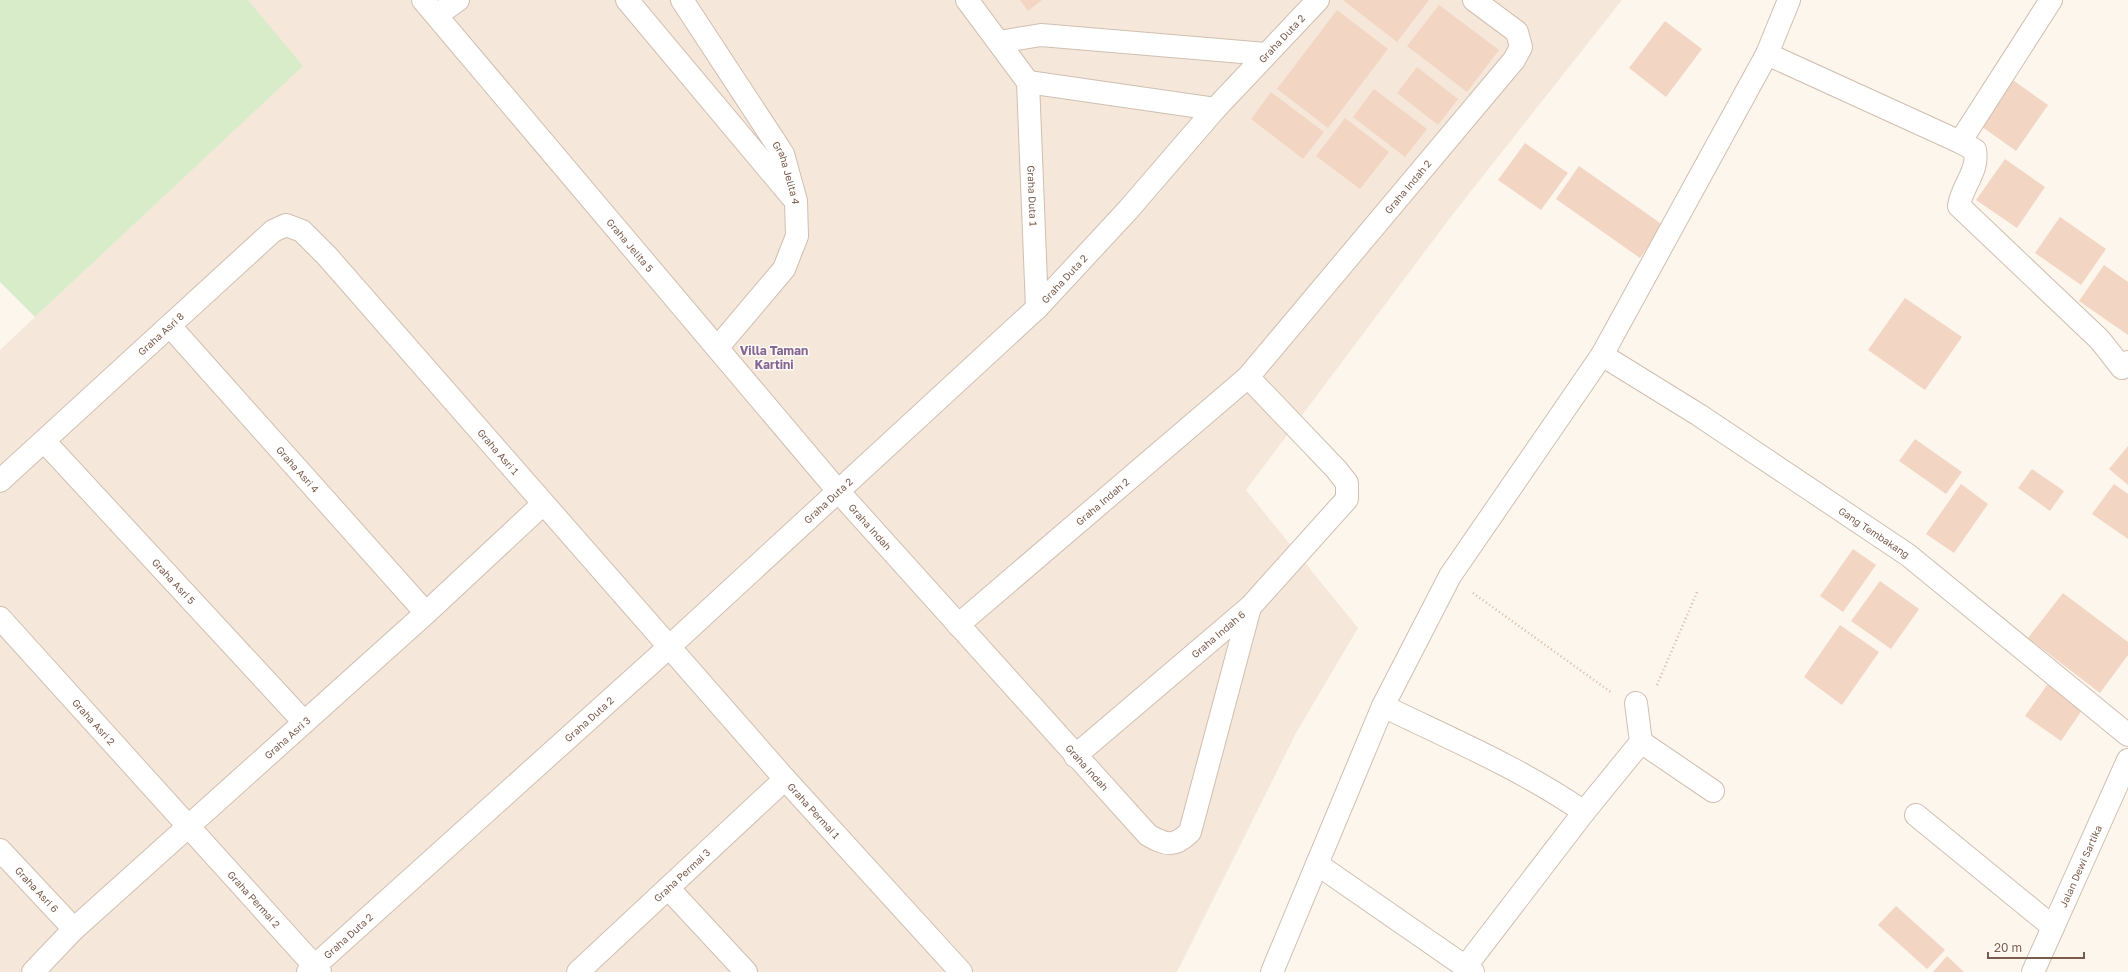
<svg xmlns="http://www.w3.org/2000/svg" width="2128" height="972" font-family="'Golos Text',sans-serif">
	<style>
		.residential { fill: #f5e8da }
		.green { fill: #d8ecc9 }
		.building { fill: #f3d5c3 }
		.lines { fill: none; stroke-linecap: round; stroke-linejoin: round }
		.minor-casing { stroke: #d1beb0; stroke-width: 24 }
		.path { stroke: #d9b8a5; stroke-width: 2.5; stroke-dasharray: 1 3; stroke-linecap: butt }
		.minor { stroke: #fff; stroke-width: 22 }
		.labels { text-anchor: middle; stroke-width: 3; stroke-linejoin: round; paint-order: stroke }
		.street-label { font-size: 10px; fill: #7a5c4d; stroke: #fffaf3 }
		.quarter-label { font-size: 12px; font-weight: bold; fill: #846695; stroke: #fffaf3 }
	</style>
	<rect width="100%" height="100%" fill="#fdf6ec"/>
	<path class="residential" d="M245 0H1622L1453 214 1246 490 1358 628 1296 733 1177 972H0V350L302 66Z"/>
	<path class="green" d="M0 0H248L303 66 35 317 0 282Z"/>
	<g class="building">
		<path d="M1020 0H1042L1028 11Z"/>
		<path d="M1343 0H1429L1397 42Z"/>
		<path d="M1439 5 1499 50 1467 92 1407 46Z"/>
		<path d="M1337 10 1388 49 1328 128 1277 89Z"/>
		<path d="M1665 21 1702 49 1666 97 1629 68Z"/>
		<path d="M1417 67 1458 99 1438 125 1397 93Z"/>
		<path d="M2010 78 2048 105 2016 151 1978 124Z"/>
		<path d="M1374 89 1427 129 1405 157 1353 117Z"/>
		<path d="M1271 92 1324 132 1303 159 1251 119Z"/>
		<path d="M1345 118 1389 152 1360 189 1316 156Z"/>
		<path d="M1525 143 1568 173 1541 210 1498 180Z"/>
		<path d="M2005 159 2045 187 2017 228 1976 200Z"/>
		<path d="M1579 166 1663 225 1640 258 1556 199Z"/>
		<path d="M2060 217 2106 249 2081 285 2035 253Z"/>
		<path d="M2104 265 2128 282V335L2079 301Z"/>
		<path d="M1905 298 1962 337 1925 390 1868 350Z"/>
		<path d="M1915 439 1962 472 1946 494 1899 461Z"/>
		<path d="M2128 446V485L2109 469Z"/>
		<path d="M2032 469 2064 491 2050 511 2018 488Z"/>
		<path d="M1961 484 1988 504 1954 553 1926 534Z"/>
		<path d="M2114 484 2128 494V539L2092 514Z"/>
		<path d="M1853 549 1876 565 1843 612 1820 596Z"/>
		<path d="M1880 581 1919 609 1891 649 1851 621Z"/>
		<path d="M2063 593 2128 642V655L2100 693 2028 638Z"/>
		<path d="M1840 625 1879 652 1842 705 1804 677Z"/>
		<path d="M2052 678 2087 703 2061 741 2025 716Z"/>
		<path d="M1896 906 1945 950 1927 969 1878 925Z"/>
		<path d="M1947 956 1964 972H1933Z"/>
	</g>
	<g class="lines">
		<defs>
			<g id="minor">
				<path id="s1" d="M423 0 838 491 1148 835C1166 845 1174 848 1190 832L1250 607"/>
				<path d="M627 0 792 197"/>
				<path id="s2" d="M682 0 783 154 796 201 797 236 784 269 718 347"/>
				<path id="s3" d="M967 0 1028 82 1037 308"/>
				<path d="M437 15 458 0"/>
				<path d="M999 42 1041 35 1266 54"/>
				<path d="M1767 54 1960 142 1975 150C1979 172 1962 185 1959 206L2100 340 2122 368 2128 362"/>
				<path d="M1028 82 1215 109"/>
				<path d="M1960 142 2051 0"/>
				<path id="s4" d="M170 326 426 613"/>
				<path id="s5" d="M1602 355 1699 415 1908 555 2128 735"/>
				<path id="s6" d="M44 441 304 722"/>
				<path id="s7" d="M0 481 273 231 286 225 302 231 327 256 785 779 961 972"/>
				<path id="s8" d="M0 618 320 972"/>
				<path id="s9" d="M958 625 1248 377 1514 60 1521 47 1517 32 1474 0"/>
				<path d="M1383 706C1451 739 1522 769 1584 812"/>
				<path d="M1641 742 1713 791"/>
				<path id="s10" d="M1075 756 1250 607 1347 499V483L1336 469 1248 377"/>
				<path d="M1916 815 2053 927"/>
				<path id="s11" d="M0 850 74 929"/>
				<path d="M1317 864 1473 972"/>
				<path d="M668 888 746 972"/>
				<path d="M1466 966 1584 812 1641 742 1636 703"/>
				<path id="s12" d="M33 972 74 929 426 613 543 504"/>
				<path id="s13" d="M308 972 669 647 1037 308 1128 210 1215 109 1318 0"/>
				<path id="s14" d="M578 972 785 779"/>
				<path d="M1272 972 1383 706 1450 576 1602 355 1767 54 1789 0"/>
				<path id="s15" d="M2033 972 2128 760"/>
			</g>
		</defs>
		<use href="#minor" class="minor-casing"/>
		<g class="path">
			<path d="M1473 593 1612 693"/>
			<path d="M1657 685 1698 590"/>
		</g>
		<use href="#minor" class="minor"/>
	</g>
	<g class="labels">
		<g class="street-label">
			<text dy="4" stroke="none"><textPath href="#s13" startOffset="1350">Graha Duta 2</textPath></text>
			<text dy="4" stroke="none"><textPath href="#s2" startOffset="203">Graha Jelita 4</textPath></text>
			<text dy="4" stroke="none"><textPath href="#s9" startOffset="630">Graha Indah 2</textPath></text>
			<text dy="4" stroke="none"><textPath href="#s3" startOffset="216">Graha Duta 1</textPath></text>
			<text dy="4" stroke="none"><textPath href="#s1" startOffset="321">Graha Jelita 5</textPath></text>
			<text dy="4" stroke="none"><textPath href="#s13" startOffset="1026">Graha Duta 2</textPath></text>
			<text dy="4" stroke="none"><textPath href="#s7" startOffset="218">Graha Asri 8</textPath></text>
			<text dy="4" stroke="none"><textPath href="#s7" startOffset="697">Graha Asri 1</textPath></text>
			<text dy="4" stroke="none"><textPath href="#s4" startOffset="192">Graha Asri 4</textPath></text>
			<text dy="4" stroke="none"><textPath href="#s13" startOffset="702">Graha Duta 2</textPath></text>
			<text dy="4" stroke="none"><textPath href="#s9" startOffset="190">Graha Indah 2</textPath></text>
			<text dy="4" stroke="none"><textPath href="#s1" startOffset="691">Graha Indah</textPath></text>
			<text dy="4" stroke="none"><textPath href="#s5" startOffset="325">Gang Tembakang</textPath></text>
			<text dy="4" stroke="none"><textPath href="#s6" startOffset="191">Graha Asri 5</textPath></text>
			<text dy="4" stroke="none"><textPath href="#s10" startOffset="188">Graha Indah 6</textPath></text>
			<text dy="4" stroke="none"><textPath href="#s13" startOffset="378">Graha Duta 2</textPath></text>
			<text dy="4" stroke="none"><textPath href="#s8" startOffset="140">Graha Asri 2</textPath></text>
			<text dy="4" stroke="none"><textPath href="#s12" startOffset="346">Graha Asri 3</textPath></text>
			<text dy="4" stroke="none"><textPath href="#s1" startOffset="1015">Graha Indah</textPath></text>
			<text dy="4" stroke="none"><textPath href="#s7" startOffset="1175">Graha Permai 1</textPath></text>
			<text dy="4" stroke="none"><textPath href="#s15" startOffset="116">Jalan Dewi Sartika</textPath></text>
			<text dy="4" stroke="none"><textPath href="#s14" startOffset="142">Graha Permai 3</textPath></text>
			<text dy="4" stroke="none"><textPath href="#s11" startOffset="54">Graha Asri 6</textPath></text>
			<text dy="4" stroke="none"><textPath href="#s8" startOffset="379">Graha Permai 2</textPath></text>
			<text dy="4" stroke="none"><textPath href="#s13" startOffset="54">Graha Duta 2</textPath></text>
		</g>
		<g class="quarter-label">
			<text x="774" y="355">Villa Taman<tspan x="774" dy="14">Kartini</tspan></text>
		</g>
	</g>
	<path d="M1988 952v6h96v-6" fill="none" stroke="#7a5c4d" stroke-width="2"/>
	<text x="1994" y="952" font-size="12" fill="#7a5c4d" stroke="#fffaf3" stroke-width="3" paint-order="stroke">20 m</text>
</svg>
